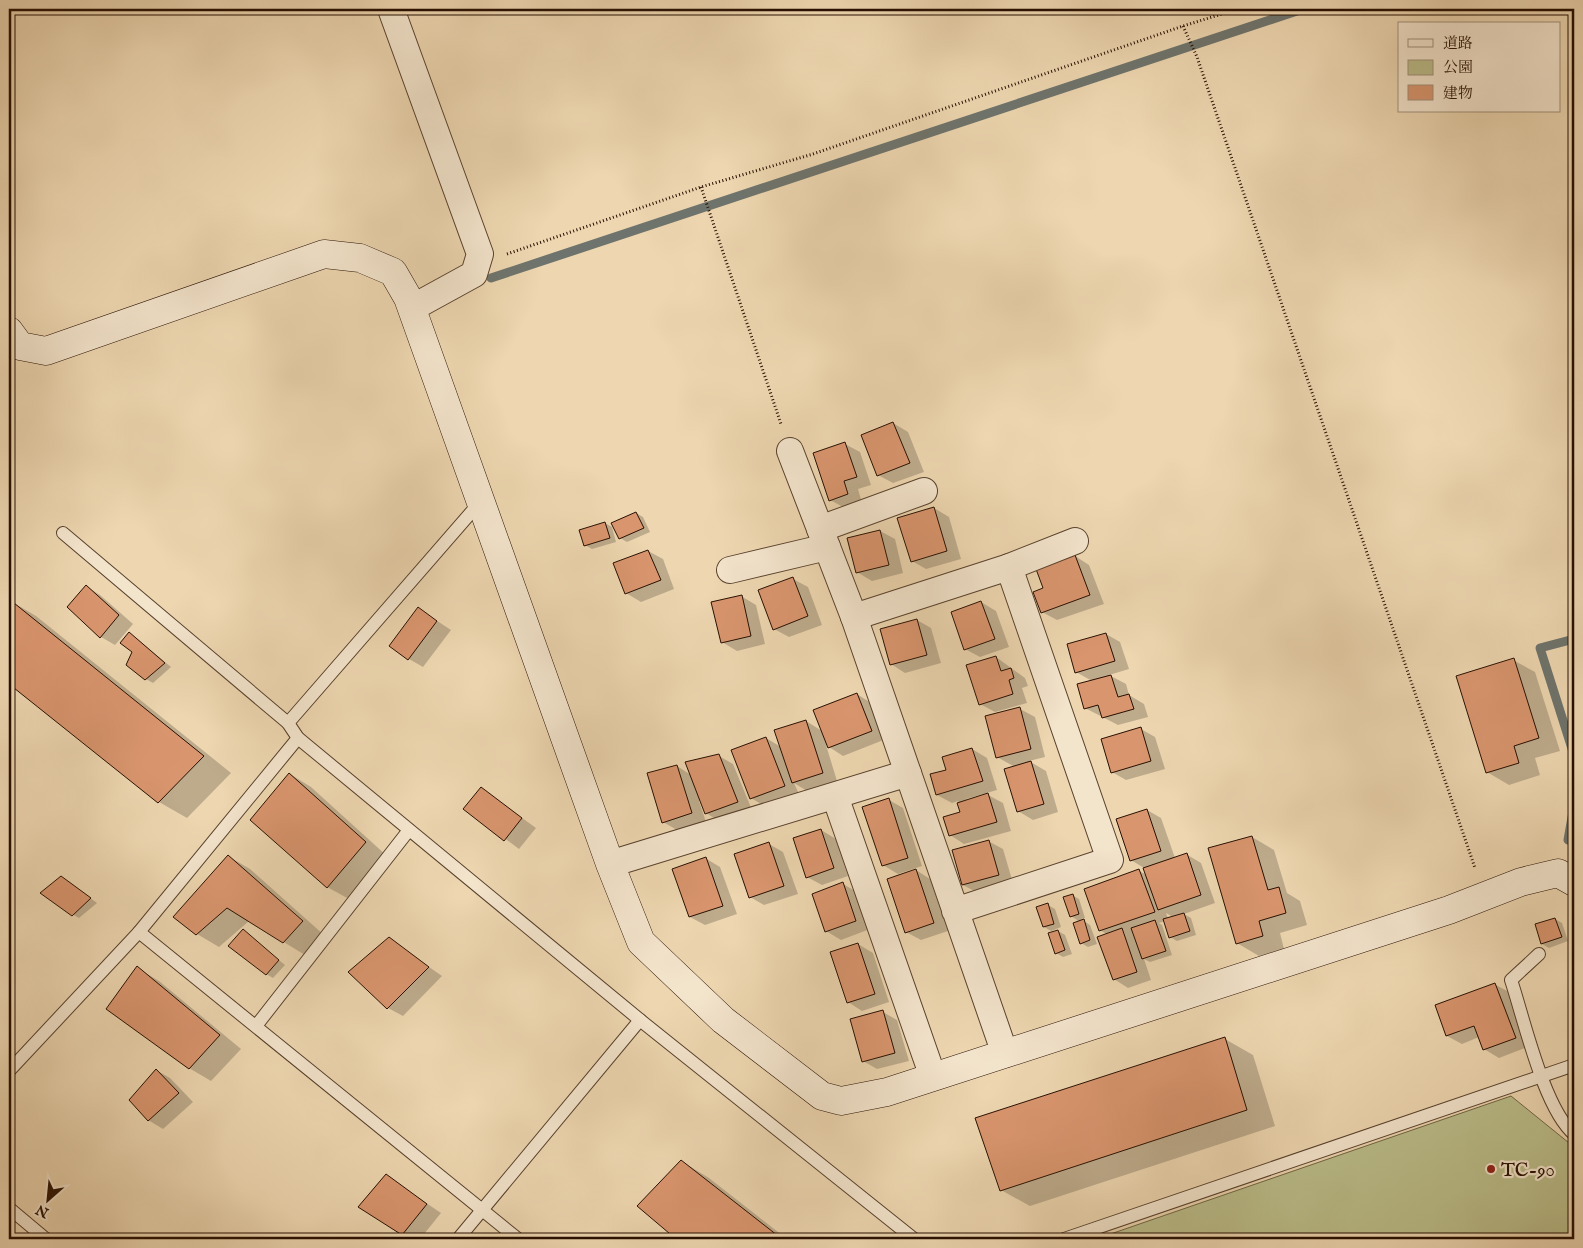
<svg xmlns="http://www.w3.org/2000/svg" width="1583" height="1248" font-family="'IM FELL English','Noto Serif JP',serif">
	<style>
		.green { fill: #babd8a; stroke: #706646 }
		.shadow { fill: #0003; fill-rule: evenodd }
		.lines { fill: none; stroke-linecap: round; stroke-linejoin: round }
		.stream { stroke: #6e746d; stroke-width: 9 }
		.building { fill: #d9956e; stroke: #270f01 }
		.lane-casing { stroke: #58412d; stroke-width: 14 }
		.street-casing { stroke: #58412d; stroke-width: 28 }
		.secondary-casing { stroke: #270f01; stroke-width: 29 }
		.path { stroke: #270f01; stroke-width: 3; stroke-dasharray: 1 2.5; stroke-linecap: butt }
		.lane { stroke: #f3e4cc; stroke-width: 12 }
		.street { stroke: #f3e4cc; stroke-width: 26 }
		.secondary { stroke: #f3e4cc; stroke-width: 28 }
		.poi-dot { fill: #8f2418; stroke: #f3e4cc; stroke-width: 2 }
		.labels { text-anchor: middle; stroke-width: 4.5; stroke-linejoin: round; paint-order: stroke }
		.poi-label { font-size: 19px; fill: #270f01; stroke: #f3e4cc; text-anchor: start }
	</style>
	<rect width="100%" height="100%" fill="#edd6b0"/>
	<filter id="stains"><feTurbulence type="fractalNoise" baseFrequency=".004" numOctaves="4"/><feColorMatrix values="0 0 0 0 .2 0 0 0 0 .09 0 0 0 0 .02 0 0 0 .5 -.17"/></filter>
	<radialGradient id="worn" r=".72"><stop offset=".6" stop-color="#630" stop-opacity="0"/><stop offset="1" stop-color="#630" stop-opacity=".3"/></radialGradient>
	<path class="green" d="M1511 1096 1574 1147V1239H1096Z"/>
	<g class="shadow">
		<path d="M893 423 908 432 924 472 893 483 878 475Z"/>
		<path d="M845 444 860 452 871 485 858 489 862 503 845 508 830 500Z"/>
		<path d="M934 508 949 517 961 559 926 569 912 561Z"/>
		<path d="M636 513 643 517 650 532 627 542 620 538Z"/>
		<path d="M605 523 612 527 616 542 592 549 585 545Z"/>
		<path d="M880 531 895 539 903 573 872 581 857 572Z"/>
		<path d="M648 551 663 559 674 589 641 602 626 593Z"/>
		<path d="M1075 556 1089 565 1104 604 1057 620 1042 612Z"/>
		<path d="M793 579 808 587 822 625 789 637 774 629Z"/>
		<path d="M86 586 100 595 133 624 115 645 101 637Z"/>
		<path d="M741 596 756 605 765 644 737 651 722 642Z"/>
		<path d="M9 600 36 616 231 773 187 818 159 802 9 682Z"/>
		<path d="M981 602 996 611 1009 647 980 657 965 649Z"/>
		<path d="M419 609 451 630 423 667 409 659Z"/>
		<path d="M917 620 931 628 941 663 905 673 891 664Z"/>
		<path d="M1106 634 1120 642 1129 669 1109 675 1126 684 1129 695 1144 704 1148 717 1118 725 1085 708 1092 681 1076 672Z"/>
		<path d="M136 638 171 667 153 683 146 679 134 652Z"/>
		<path d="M996 657 1025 678 1028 686 1022 688 1027 703 995 712 980 704Z"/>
		<path d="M1513 660 1535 672 1560 751 1535 758 1540 775 1509 785 1487 772Z"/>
		<path d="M857 694 871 703 886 739 843 756 826 745 837 781 807 791 794 783 799 794 766 807 751 798 766 738 781 747 806 721 822 731Z"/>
		<path d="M1020 709 1035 717 1045 757 1029 761 1046 771 1058 812 1033 820 1018 811 1015 767 997 757Z"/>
		<path d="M1141 729 1155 737 1165 769 1126 780 1112 772Z"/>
		<path d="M972 749 987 758 997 790 966 799V801L988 795 1003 803 1011 831 964 844 950 835 961 813 958 801 952 803 937 795 947 771Z"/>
		<path d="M719 756 733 764 752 810 721 822 706 813 701 800 699 801 706 822 677 830 663 822 677 766 691 775Z"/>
		<path d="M290 774 311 787 387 856 349 899 327 887Z"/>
		<path d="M481 788 536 828 519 849 465 809Z"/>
		<path d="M889 800 903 808 922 866 898 874 883 865Z"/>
		<path d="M1147 810 1161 818 1175 858 1186 854 1201 863 1215 903 1184 914 1191 918 1196 935 1177 941 1170 937 1165 921 1159 923 1162 925 1172 955 1150 962 1144 959 1151 980 1128 988 1114 979 1108 935 1100 930 1139 871 1147 875 1144 868 1131 860ZM1166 913 1173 917 1168 919Z"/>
		<path d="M821 830 836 839 848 876 822 885 807 877Z"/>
		<path d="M1252 837 1274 850 1287 893 1300 901 1307 925 1280 933 1284 949 1259 956 1237 943Z"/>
		<path d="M988 841 1003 849 1013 883 978 893 963 885Z"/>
		<path d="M769 844 783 852 798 894 764 905 750 897Z"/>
		<path d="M228 856 250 869 324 935 305 955 249 921 219 947 197 934Z"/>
		<path d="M705 858 720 867 737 914 705 925 690 917Z"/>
		<path d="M916 870 930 879 948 931 921 940 906 932Z"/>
		<path d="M62 877 97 903 79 918 72 914Z"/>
		<path d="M843 884 857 892 870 929 841 940 826 931Z"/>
		<path d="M1072 895 1079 899 1085 918 1081 919 1090 925 1097 944 1088 947 1081 943 1080 922 1071 916Z"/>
		<path d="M1048 905 1055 909 1061 927 1051 931 1044 927Z"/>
		<path d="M1555 919 1562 923 1568 941 1549 948 1542 944 1536 925Z"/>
		<path d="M243 931 285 965 273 978 266 974Z"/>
		<path d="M1058 931 1065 935 1072 954 1063 957 1056 953Z"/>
		<path d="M389 939 442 976 403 1016 388 1008Z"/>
		<path d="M858 944 873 953 889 1002 862 1011 848 1002Z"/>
		<path d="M137 968 159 981 241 1049 211 1081 189 1068Z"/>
		<path d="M1494 984 1509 992 1530 1046 1499 1058 1484 1049 1479 1037 1462 1044 1447 1036 1436 1006Z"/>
		<path d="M883 1012 897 1020 909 1061 877 1069 863 1061Z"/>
		<path d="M1225 1039 1253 1055 1275 1126 1030 1206 1001 1190Z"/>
		<path d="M156 1070 170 1078 193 1102 163 1129 148 1120Z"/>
		<path d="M681 1161 709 1178 787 1239H678L639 1206Z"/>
		<path d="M386 1176 441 1213 420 1239H412L360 1207Z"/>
	</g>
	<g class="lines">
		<g class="stream">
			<path d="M491 278 1303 9"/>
			<path d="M1574 639 1540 648 1574 755"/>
			<path d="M1568 840 1574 806"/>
		</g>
	</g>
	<g class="building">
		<path d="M893 422 910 463 877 476 861 435Z"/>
		<path d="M845 442 857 477 844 481 848 494 829 501 813 453Z"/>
		<path d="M934 507 947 551 911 562 897 518Z"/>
		<path d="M636 512 644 528 619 539 611 523Z"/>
		<path d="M605 522 610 538 584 546 579 530Z"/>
		<path d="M880 530 889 565 856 573 847 538Z"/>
		<path d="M648 550 661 580 625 594 613 563Z"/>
		<path d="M1075 555 1090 595 1041 613 1033 592 1043 588 1036 569Z"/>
		<path d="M793 577 808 616 773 630 758 590Z"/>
		<path d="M86 585 119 615 100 638 67 607Z"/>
		<path d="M742 595 751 636 721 643 711 602Z"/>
		<path d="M9 599 204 756 158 803 9 684Z"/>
		<path d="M981 601 995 639 964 650 951 612Z"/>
		<path d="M418 607 437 621 408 660 389 646Z"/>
		<path d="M917 619 927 655 890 665 880 629Z"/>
		<path d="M129 632 165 663 145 680 126 665 132 652 120 643Z"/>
		<path d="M1106 633 1115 661 1075 673 1067 644Z"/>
		<path d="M996 656 1001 671 1011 668 1014 678 1009 680 1013 694 979 705 966 665Z"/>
		<path d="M1514 658 1539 738 1514 746 1519 763 1486 773 1456 676Z"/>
		<path d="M1111 675 1118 697 1129 694 1134 709 1102 718 1098 705 1084 709 1077 684Z"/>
		<path d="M857 693 872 731 828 748 813 710Z"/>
		<path d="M1020 707 1031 749 996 758 985 716Z"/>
		<path d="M806 720 823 773 792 783 774 730Z"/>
		<path d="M1141 727 1151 761 1111 773 1101 739Z"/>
		<path d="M766 737 785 786 750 799 731 750Z"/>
		<path d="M972 748 983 781 936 795 930 774 946 770 942 757Z"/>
		<path d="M719 754 738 802 705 814 685 762Z"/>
		<path d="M1031 761 1044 804 1017 812 1004 769Z"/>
		<path d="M677 765 692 813 662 823 647 773Z"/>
		<path d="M289 773 366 842 327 888 250 820Z"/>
		<path d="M481 787 522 818 504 841 463 809Z"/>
		<path d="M988 793 997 822 949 836 943 817 960 812 957 803Z"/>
		<path d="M889 798 908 858 882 866 862 807Z"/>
		<path d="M1147 809 1161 851 1130 861 1116 819Z"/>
		<path d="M821 829 834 868 806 878 793 838Z"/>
		<path d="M1252 836 1268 890 1279 887 1286 913 1259 921 1263 936 1236 944 1208 848Z"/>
		<path d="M989 840 999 875 962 885 952 850Z"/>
		<path d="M769 842 784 886 749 898 734 854Z"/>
		<path d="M1187 853 1201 895 1158 910 1143 868Z"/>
		<path d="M228 855 303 921 283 943 227 908 196 935 173 917Z"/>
		<path d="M706 857 723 906 689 917 672 869Z"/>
		<path d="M916 869 934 923 905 933 887 879Z"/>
		<path d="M1139 869 1155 912 1099 931 1084 889Z"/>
		<path d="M61 876 91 898 72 916 40 893Z"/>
		<path d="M843 882 856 921 825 932 812 894Z"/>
		<path d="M1073 894 1079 914 1070 917 1063 897Z"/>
		<path d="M1048 903 1054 924 1043 927 1036 907Z"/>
		<path d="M1184 913 1190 931 1169 938 1163 919Z"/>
		<path d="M1555 918 1562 937 1541 944 1535 924Z"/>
		<path d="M1084 919 1090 940 1080 944 1073 923Z"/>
		<path d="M1155 920 1166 951 1142 959 1131 928Z"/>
		<path d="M1122 928 1137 972 1113 980 1097 937Z"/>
		<path d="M243 929 279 960 266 975 228 946Z"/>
		<path d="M1058 930 1065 950 1055 954 1048 933Z"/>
		<path d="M389 937 429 967 387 1009 348 972Z"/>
		<path d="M858 943 875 994 847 1003 830 952Z"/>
		<path d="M137 966 220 1035 189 1069 106 1009Z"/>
		<path d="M1495 983 1516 1038 1483 1050 1474 1026 1446 1036 1435 1005Z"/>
		<path d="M883 1010 895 1053 862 1062 850 1019Z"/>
		<path d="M1225 1037 1247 1110 1000 1191 975 1118Z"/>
		<path d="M156 1069 179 1093 148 1121 129 1100Z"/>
		<path d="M681 1160 782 1239H676L637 1206Z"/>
		<path d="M386 1174 427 1204 402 1235 358 1207Z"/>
	</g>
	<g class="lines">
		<defs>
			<g id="lane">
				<path d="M63 533 288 723 298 738 640 1020 914 1239"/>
				<path d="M288 723 481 501"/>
				<path d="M139 932 518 1239"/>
				<path d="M1539 954 1511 980C1524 1019 1544 1109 1574 1134"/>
				<path d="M256 1026 409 830"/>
				<path d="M9 1071 139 932 298 738"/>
				<path d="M9 1208 46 1239"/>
				<path d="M458 1239 640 1020"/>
				<path d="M1064 1239 1574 1065"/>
			</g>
			<g id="street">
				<path d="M391 9 480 254 474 274 412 308"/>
				<path d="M790 451 854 617"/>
				<path d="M820 529 924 491"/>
				<path d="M1009 567 1075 541"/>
				<path d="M730 570 827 547"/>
				<path d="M835 796 933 1077"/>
				<path d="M610 864 908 773"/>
				<path d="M955 911 1110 860 1009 567 854 617 1005 1054"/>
			</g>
			<path id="secondary" d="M9 331 20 346 46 351 324 254 360 258 393 272 408 298 610 864 641 942 723 1020 822 1096 841 1101 887 1092 1449 910 1521 882 1558 873 1574 882"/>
		</defs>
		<use href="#lane" class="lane-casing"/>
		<use href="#street" class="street-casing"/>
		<use href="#secondary" class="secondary-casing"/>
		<g class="path">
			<path d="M1183 26 1197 57 1475 868"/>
			<path d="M701 187 781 424"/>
			<path d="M507 254 701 187 813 154 1183 26 1238 9"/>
		</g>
		<use href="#lane" class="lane"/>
		<use href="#street" class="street"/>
		<use href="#secondary" class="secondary"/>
	</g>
	<circle class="poi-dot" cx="1491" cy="1169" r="5"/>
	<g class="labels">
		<g class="poi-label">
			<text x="1501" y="1176">TC-90</text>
		</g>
	</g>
	<rect width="1583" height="1248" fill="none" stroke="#edd6b0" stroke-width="30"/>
	<rect x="10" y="10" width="1563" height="1228" fill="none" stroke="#270f01" stroke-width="2.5"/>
	<rect x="15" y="15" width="1553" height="1218" fill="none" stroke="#270f01"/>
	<rect x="1398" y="22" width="162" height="90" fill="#f3e4cc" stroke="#a18f7b"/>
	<rect x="1408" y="39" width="25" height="8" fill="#f3e4cc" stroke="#a18f7b"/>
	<text x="1443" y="48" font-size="15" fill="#270f01">道路</text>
	<rect x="1408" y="60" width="25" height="15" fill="#babd8a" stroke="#a18f7b"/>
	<text x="1443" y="72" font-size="15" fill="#270f01">公園</text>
	<rect x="1408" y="85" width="25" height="15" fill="#d9956e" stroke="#a18f7b"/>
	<text x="1443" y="98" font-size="15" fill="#270f01">建物</text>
	<g transform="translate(48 1200) rotate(207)" stroke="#f3e4cc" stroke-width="4" paint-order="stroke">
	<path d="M0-4L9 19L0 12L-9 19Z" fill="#270f01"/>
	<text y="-8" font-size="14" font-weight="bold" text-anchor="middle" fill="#270f01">N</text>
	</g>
	<rect width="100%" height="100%" filter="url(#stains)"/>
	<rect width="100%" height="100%" fill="url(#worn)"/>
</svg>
